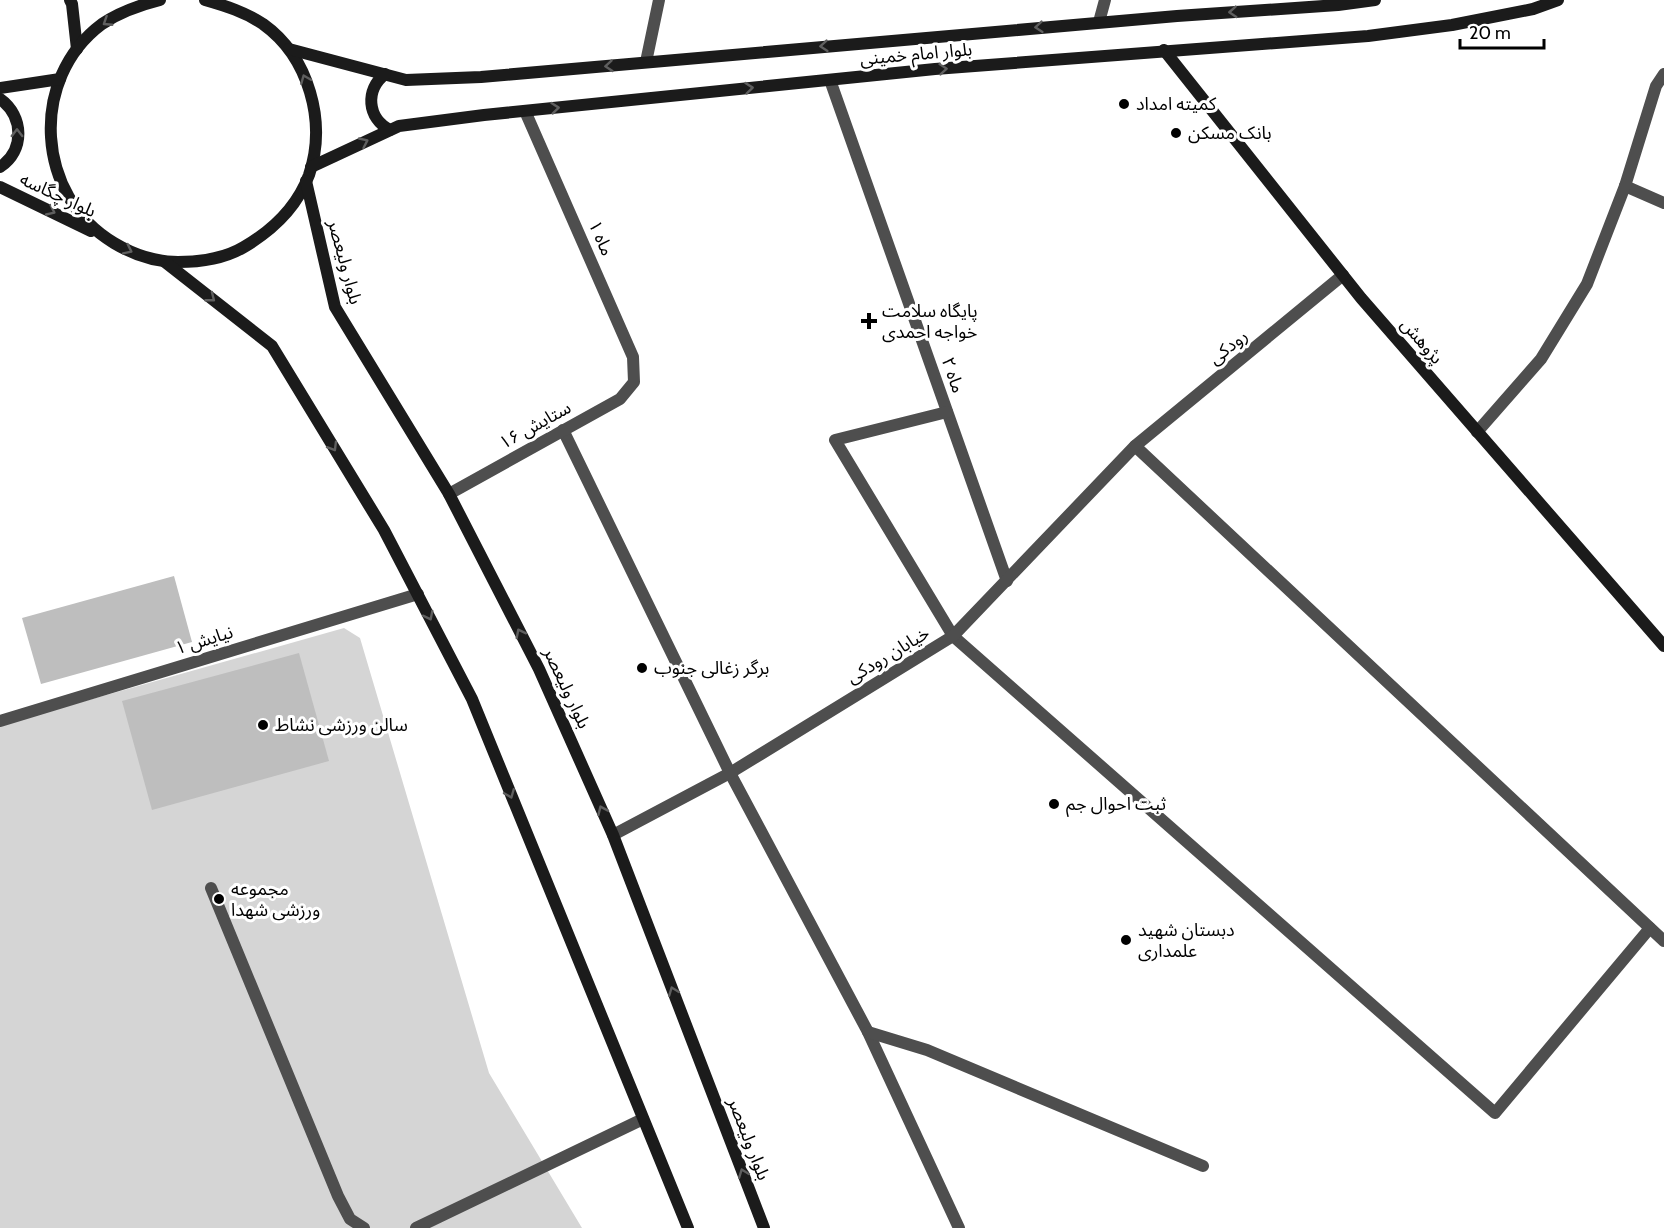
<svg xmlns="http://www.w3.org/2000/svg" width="1664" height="1228" font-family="Cabin,'Noto Sans Arabic',sans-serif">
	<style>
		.green { fill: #d5d5d5 }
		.building { fill: #bebebe }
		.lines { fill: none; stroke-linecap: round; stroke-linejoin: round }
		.lane { stroke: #4e4e4e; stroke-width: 12 }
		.street { stroke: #4e4e4e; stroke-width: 12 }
		.secondary { stroke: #1b1b1b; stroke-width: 12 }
		.oneway { stroke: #5f5f5f }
		.poi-dot { fill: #000; stroke: #fff; stroke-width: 2 }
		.labels { text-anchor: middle; stroke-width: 6; stroke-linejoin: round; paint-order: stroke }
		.street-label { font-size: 18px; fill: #000; stroke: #fff }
		.poi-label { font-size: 18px; fill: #000; stroke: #fff; text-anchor: start }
	</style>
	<rect width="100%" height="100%" fill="#fff"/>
	<path class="green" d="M344 628 360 638 489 1073 582 1228H0V725Z"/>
	<g class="building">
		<path d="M174 576 192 642 41 684 22 618Z"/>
		<path d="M299 653 329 761 152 810 122 701Z"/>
	</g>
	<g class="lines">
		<g class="lane">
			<path d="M211 888 338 1196 350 1219 364 1228"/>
			<path d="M416 1228 643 1119"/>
		</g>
		<g class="street">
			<path d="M1099 22 1105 0"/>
			<path d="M646 62 659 0"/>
			<path d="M830 80 1007 581"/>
			<path d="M1625 186 1664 203"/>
			<path d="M947 412 835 440 953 636 1495 1113 1650 928"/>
			<path d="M563 430 730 773 868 1032 959 1228"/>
			<path d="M1477 432 1541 359 1587 284 1625 186 1656 86 1664 74"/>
			<path d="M1135 446 1664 941"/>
			<path d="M449 494 620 399 634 382 633 357 525 111"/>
			<path d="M0 721 418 594"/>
			<path d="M613 835 730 773 953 636 1135 446 1343 275"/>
			<path d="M868 1032 927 1050 1203 1166"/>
		</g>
		<g class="secondary">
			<path d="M70 0 72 4 77 49"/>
			<path d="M160 0C140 5 120 12 102 24 28 79 36 197 114 243 134 255 155 262 178 262 201 262 224 259 244 247 273 230 297 207 309 175 327 122 309 57 263 24 245 12 226 6 205 0"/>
			<path d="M289 49 406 80 481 77 1177 16 1338 5 1375 0"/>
			<path d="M1164 50 1361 298 1664 646"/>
			<path d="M385 74C365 90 367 118 390 130"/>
			<path d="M0 88 60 79"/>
			<path d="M0 99C24 116 25 151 0 167"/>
			<path d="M311 167 399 126 484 115 935 69 1368 36 1452 25 1533 9 1558 0"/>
			<path d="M306 181 335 307 449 494 539 669 613 835 764 1228"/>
			<path d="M0 187 91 231"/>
			<path d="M165 262 272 346 384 530 472 699 688 1228"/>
		</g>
	</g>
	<defs><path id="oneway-chevron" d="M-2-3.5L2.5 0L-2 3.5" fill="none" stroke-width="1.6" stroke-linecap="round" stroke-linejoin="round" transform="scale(1.5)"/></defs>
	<g class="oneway">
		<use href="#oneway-chevron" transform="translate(1233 12) rotate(176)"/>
		<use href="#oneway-chevron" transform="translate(107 22) rotate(147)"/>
		<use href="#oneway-chevron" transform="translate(1039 27) rotate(175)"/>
		<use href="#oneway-chevron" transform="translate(824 46) rotate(175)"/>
		<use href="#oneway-chevron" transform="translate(609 66) rotate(175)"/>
		<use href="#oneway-chevron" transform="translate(943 69) rotate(-5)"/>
		<use href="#oneway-chevron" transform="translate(305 79) rotate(-112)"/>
		<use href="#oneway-chevron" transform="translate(749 88) rotate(-6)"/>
		<use href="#oneway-chevron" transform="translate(555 108) rotate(-6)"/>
		<use href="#oneway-chevron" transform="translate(17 133) rotate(-90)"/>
		<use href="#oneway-chevron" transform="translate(364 142) rotate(-25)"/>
		<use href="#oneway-chevron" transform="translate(51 211) rotate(25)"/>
		<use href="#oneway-chevron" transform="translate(128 250) rotate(26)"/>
		<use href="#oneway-chevron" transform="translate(211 298) rotate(38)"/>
		<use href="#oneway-chevron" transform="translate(333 447) rotate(59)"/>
		<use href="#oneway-chevron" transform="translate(429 616) rotate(63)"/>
		<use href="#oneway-chevron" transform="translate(520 633) rotate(-117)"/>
		<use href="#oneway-chevron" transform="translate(510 794) rotate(68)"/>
		<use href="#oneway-chevron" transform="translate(602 810) rotate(-114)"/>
		<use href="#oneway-chevron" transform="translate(673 991) rotate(-111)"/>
		<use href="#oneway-chevron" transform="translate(743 1173) rotate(-111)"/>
	</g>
	<g class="poi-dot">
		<circle cx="1124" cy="104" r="6"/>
		<circle cx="1176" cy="133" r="6"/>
		<path d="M866 312h6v6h6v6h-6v6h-6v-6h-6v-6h6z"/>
		<circle cx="642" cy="668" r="6"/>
		<circle cx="263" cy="725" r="6"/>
		<circle cx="1054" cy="804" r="6"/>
		<circle cx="219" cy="899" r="6"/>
		<circle cx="1126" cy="940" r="6"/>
	</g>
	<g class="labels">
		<g class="street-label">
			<text transform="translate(916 54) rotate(-5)" y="6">بلوار امام خمینی</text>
			<text transform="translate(58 195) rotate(25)" y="6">بلوار چگاسه</text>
			<text transform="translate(601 238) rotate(66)" y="6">ماه ۱</text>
			<text transform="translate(345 262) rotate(75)" y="6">بلوار ولیعصر</text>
			<text transform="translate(1422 341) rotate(49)" y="6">پژوهش</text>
			<text transform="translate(1228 347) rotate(-39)" y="6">رودکی</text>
			<text transform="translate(953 375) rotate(71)" y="6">ماه ۲</text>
			<text transform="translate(535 425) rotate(-29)" y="6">ستایش ۱۶</text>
			<text transform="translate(204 640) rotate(-17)" y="6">نیایش ۱</text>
			<text transform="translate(888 655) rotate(-31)" y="6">خیابان رودکی</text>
			<text transform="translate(567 688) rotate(65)" y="6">بلوار ولیعصر</text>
			<text transform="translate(749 1139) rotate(69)" y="6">بلوار ولیعصر</text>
		</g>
		<g class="poi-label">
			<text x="1136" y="110">کمیته امداد</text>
			<text x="1188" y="139">بانک مسکن</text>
			<text x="882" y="317">پایگاه سلامت<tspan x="882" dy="21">خواجه احمدی</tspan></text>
			<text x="654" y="674">برگر زغالی جنوب</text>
			<text x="275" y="731">سالن ورزشی نشاط</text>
			<text x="1066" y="810">ثبت احوال جم</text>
			<text x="231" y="895">مجموعه<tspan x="231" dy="21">ورزشی شهدا</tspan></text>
			<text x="1138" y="936">دبستان شهید<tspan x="1138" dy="21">علمداری</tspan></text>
		</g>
	</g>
	<path d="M1460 39v9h84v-9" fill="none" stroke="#000000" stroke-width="3"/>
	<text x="1469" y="39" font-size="18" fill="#000000" stroke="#ffffff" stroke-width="4.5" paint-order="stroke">20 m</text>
</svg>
